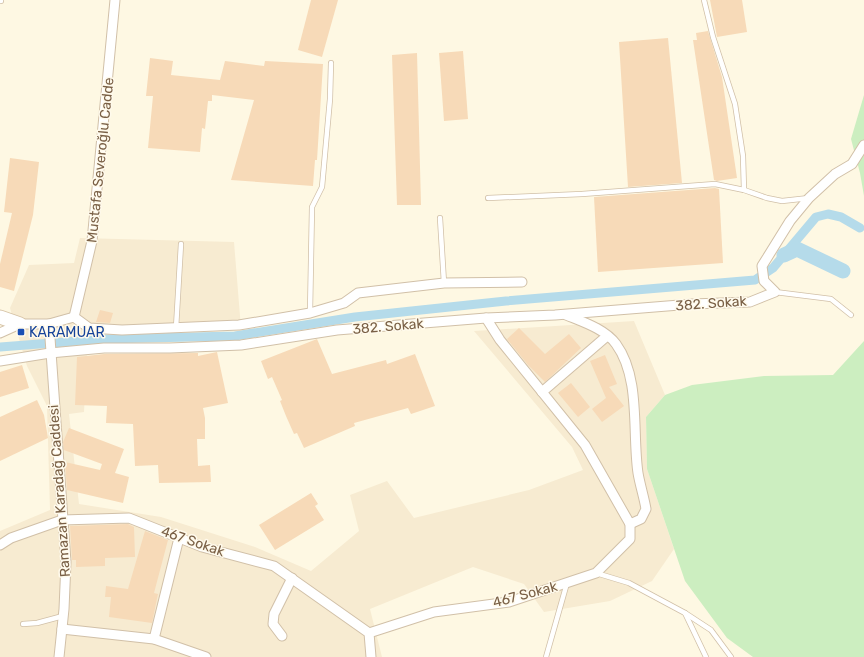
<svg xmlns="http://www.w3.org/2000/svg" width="864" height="657" font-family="Rubik,sans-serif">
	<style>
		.residential { fill: #f7ebd1 }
		.green { fill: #cceec0 }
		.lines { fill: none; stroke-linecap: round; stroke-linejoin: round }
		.canal { stroke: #b5dbea; stroke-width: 9 }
		.river { stroke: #b5dbea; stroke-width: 15 }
		.building { fill: #f7dab8 }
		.lane-casing { stroke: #d1c0a8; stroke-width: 6 }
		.street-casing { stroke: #d1c0a8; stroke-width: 11 }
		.secondary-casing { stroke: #d5c2a5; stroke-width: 15 }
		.lane { stroke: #fff; stroke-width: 4.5 }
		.street { stroke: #fff; stroke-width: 9 }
		.secondary { stroke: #fff; stroke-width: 13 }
		.transit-dot { fill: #1a4fb4; stroke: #fffaec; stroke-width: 1.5 }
		.labels { text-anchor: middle; stroke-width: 3; stroke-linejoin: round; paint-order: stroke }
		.street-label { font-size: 14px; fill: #7a6046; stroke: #fffaec }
		.transit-label { font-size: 14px; fill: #164399; stroke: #fffaec; text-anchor: start }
	</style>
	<rect width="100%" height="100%" fill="#fef8e3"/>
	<path class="residential" d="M80 238 234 242 241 328 88 334 84 412 69 414 79 504 161 517 255 547 311 571 359 531 350 495 387 481 414 518 529 490 583 470 572 447 474 331 634 321 665 395 646 417 647 469 674 549 652 581 610 601 544 612 524 584 473 567 370 609 382 657H0V531L50 510 47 406 27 366 10 308 29 265 74 263Z"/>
	<g class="green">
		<path d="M864 95V196L860 173 851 139Z"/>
		<path d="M864 341V657H753L727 638 685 581 647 469 646 417 665 395 692 385 764 376 833 375Z"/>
	</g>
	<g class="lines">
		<path class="canal" d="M0 347 104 339 235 336 355 317 506 301 755 280 773 268 816 217 828 214 841 217 860 228"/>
		<path class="river" d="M784 255 797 249 843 271"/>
	</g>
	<g class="building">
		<path d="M311 0H338L322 57 298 50Z"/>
		<path d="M710 0H742L747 32 717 37Z"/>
		<path d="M708 31 722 77 737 178 717 181 714 180 693 40H697L696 33Z"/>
		<path d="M668 38 682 183 628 187 619 42Z"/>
		<path d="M463 51 468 119 444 121 439 53Z"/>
		<path d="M417 53 421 205H397L392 55Z"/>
		<path d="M150 58 173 61 171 75 220 80 225 61 264 66 265 61 323 64 317 160H315L313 186 231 180 254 100 212 95V101H208L205 129 202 128 200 152 148 148 153 96H146Z"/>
		<path d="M10 158 39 162 33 215 14 291 0 287V264L12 213 4 212Z"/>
		<path d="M715 188 719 189 723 263 598 272 594 197Z"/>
		<path d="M100 310 113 313 110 323 96 322Z"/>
		<path d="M519 328 545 354 569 334 581 348 545 382 528 365 507 339Z"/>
		<path d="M317 339 332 374 386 360 387 364 415 354 435 406 411 414 408 408 354 423 355 426 304 448 297 433 294 434 286 416 280 401 282 400 272 377 268 379 261 361Z"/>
		<path d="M217 352 228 403 203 408 205 418V439H197L198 466 210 465 211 482 159 483 158 465 135 466 133 424 106 423 107 406 75 405 77 357 104 354 198 353V356Z"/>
		<path d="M605 355 617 384 609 387 624 406 602 422 592 409 606 398 590 361Z"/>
		<path d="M22 365 29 388 0 397V372Z"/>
		<path d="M571 383 590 407 578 417 558 393Z"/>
		<path d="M37 400 44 415 48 438 0 461V417Z"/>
		<path d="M69 428 124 449 115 473 129 477 123 503 67 490 65 462 100 470 102 464 64 450 63 442Z"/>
		<path d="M311 493 318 504 315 506 324 520 275 550 259 525Z"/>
		<path d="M128 524 134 527 135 557 105 558V566L76 567V560H72L70 526Z"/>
		<path d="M145 531 168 540 154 593 158 594 152 623 109 617 111 597H105L106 586 128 589Z"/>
	</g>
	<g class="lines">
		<defs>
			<g id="lane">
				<path d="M704 0 713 37 735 104 743 156 744 190"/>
				<path d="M0 1H1"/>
				<path d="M488 198 582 194 715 184 744 190 767 198 782 201 809 198"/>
				<path d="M440 218 444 283"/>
				<path d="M775 292 831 299 851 315"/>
				<path d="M310 313 312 207 322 187 330 99 331 63"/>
				<path d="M176 328 181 244"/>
				<path d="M596 573 629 583 685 613 706 657"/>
				<path d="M685 613 711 630 731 657"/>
				<path d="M23 624 37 623 63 616"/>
				<path d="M546 657 567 583"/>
			</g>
			<g id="street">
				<path d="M566 315C583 322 605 329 616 344 641 378 632 433 638 473 640 485 644 497 646 509L641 519 630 524"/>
				<path d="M74 317 89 328 122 330 239 325 310 313 344 303 358 293 444 283 522 282"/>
				<path d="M74 317 92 241 115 0"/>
				<path d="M49 324 66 562 64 609 59 657"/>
				<path d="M0 333 20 324H49L74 317"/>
				<path d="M0 361 50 353 104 348H170L241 345 337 330 486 318 555 315 692 304 750 302 775 292 764 281 762 266 790 221 809 198 835 174 852 164 864 145"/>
				<path d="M542 392 607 336"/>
				<path d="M0 545 11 538 62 520 129 518 202 547 274 566 369 633 371 657"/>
				<path d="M62 629 154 639 206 657"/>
				<path d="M369 633 434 612 509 602 596 573 630 539V524L585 445 500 340 486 318"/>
				<path d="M282 636 273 624 274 614 292 578"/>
				<path d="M154 639 179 538"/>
			</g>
			<path id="secondary" d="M0 317 20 324"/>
		</defs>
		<use href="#lane" class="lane-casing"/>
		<use href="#street" class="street-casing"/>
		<use href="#secondary" class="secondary-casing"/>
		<use href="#lane" class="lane"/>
		<use href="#street" class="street"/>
		<use href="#secondary" class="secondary"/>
	</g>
	<rect class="transit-dot" x="17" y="328" width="8" height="8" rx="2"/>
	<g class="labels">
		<g class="street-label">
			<text transform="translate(100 160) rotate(-84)" y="5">Mustafa Severoğlu Cadde</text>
			<text transform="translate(711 303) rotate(-4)" y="5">382. Sokak</text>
			<text transform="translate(388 326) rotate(-5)" y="5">382. Sokak</text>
			<text transform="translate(59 491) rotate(-94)" y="5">Ramazan Karadağ Caddesi</text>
			<text transform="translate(193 541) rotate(19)" y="5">467 Sokak</text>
			<text transform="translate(525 594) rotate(-15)" y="5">467 Sokak</text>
		</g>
		<g class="transit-label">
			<text x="29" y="337">KARAMUAR</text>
		</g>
	</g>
</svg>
